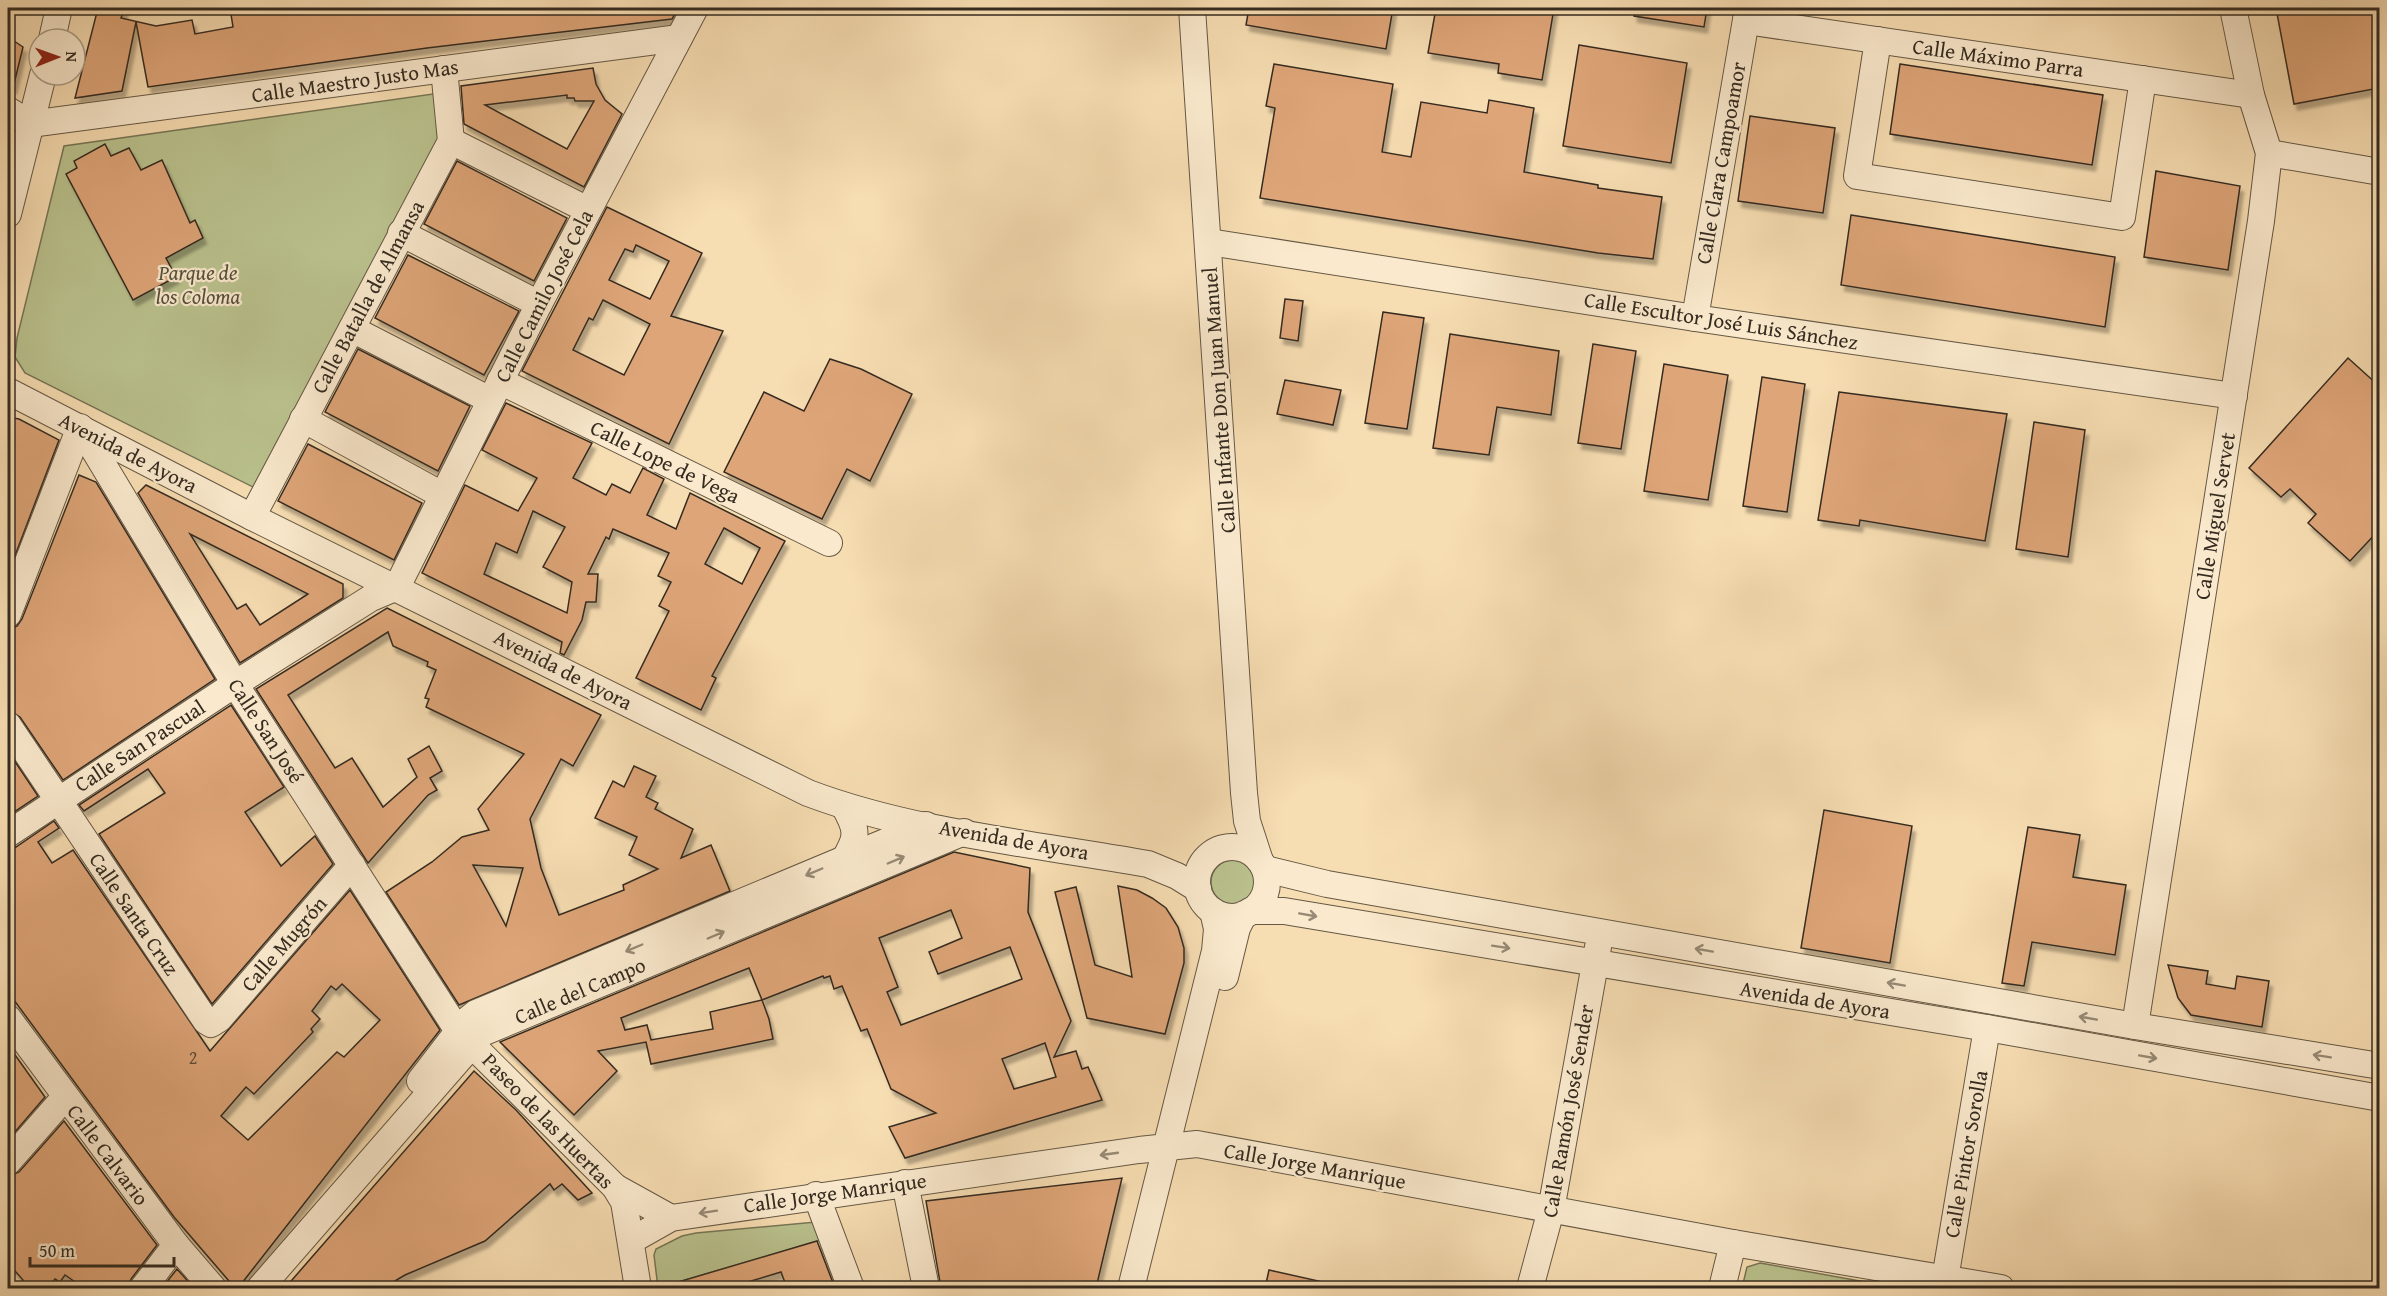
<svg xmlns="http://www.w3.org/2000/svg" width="2387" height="1296" font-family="'Gentium Book Plus',serif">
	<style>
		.green { fill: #bac28e; stroke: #777657; stroke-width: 1.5 }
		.building { fill: #dea578; stroke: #342b20; stroke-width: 1.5; fill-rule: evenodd; filter: url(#shadow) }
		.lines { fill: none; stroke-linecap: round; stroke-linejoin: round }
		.minor-casing { stroke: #655844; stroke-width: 28 }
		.minor { stroke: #fae9cd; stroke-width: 26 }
		.oneway { stroke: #978a76 }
		.labels { text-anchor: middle; stroke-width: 4.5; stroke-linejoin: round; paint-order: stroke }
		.number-label { font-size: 18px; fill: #5e4a36 }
		.street-label { font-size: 21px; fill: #342b20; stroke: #fae9cd }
		.park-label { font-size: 21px; font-style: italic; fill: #56513c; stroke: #fae9cd }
	</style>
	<defs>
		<filter id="shadow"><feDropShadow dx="3.5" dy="6" stdDeviation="1.5" flood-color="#0004"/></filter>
	</defs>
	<rect width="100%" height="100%" fill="#f7ddb2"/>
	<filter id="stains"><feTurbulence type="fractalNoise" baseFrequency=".00333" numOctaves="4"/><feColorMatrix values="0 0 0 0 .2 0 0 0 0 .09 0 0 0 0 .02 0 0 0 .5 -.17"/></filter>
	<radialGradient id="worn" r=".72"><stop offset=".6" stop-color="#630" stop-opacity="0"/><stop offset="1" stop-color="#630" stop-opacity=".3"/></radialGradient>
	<g class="green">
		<path d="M447 92 451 141 265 493 25 373 15 357 17 338 64 146Z"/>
		<circle cx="1233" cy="882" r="22"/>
		<path d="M816 1222 822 1240 658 1288 654 1255 656 1249 682 1236 696 1233Z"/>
		<path d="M1760 1263 1899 1288H1742L1747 1267Z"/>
	</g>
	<g class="building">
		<path d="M98 8H125L121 18 156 26 192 20 195 34 233 27 230 8H678L672 19 427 48 148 87 136 22 122 91 75 98Z"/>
		<path d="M1249 8H1393L1386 49 1246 25Z"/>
		<path d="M1436 8H1554L1542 80 1498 73 1499 64 1428 53Z"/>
		<path d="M1634 8H1707L1704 27 1634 16Z"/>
		<path d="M2276 8H2379V88L2294 104Z"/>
		<path d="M8 37 23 47 13 88 8 87Z"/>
		<path d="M1579 45 1687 63 1671 163 1563 146Z"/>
		<path d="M1274 64 1393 84 1382 152 1411 157 1421 102 1487 113 1489 100 1534 108 1524 172 1598 185V188L1662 197 1653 259 1598 253 1260 198 1275 108 1266 106Z"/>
		<path d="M1900 64 2103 95 2092 165 1890 134Z"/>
		<path d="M593 68 596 84 605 100 622 114 584 187 464 124 461 86ZM567 95V98H574L575 101H594L567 149 485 105Z"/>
		<path d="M1750 116 1835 128 1823 213 1738 201Z"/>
		<path d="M105 144 111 156 129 148 141 170 162 160 190 223 195 220 203 238 166 258 176 277 133 300 66 174 77 168 74 161Z"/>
		<path d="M457 161 567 218 534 281 424 224Z"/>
		<path d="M2156 171 2240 186 2228 270 2144 257Z"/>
		<path d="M607 207 702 253 671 316 723 331 669 444 522 371ZM636 245 669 261 650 299 609 280 625 249 633 252ZM603 300 650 324 624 375 573 350 589 318 593 320Z"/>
		<path d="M1851 215 2115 257 2105 327 1841 285Z"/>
		<path d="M408 255 519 311 484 375 375 318Z"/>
		<path d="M1285 299 1303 301 1298 341 1280 338Z"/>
		<path d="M1383 312 1424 318 1407 429 1365 423Z"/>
		<path d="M1450 334 1559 351 1551 415 1497 407 1489 455 1433 448Z"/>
		<path d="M1593 344 1636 351 1621 449 1578 443Z"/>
		<path d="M358 349 470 406 438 471 325 412Z"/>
		<path d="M2348 358 2379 386V530L2350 561 2308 523 2316 514 2290 489 2281 497 2249 468Z"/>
		<path d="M830 359 861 369 912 394 870 481 847 469 822 519 724 472 764 392 804 411Z"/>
		<path d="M1664 364 1728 375 1708 500 1644 491Z"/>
		<path d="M1762 377 1805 384 1787 512 1743 506Z"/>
		<path d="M1285 380 1341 390 1333 425 1277 414Z"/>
		<path d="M1839 392 2007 414 1985 541 1860 520 1859 526 1818 520Z"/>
		<path d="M506 403 592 443 573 478 606 495 612 484 630 493 643 468 664 479 647 515 676 529 690 493 785 541 712 676 716 678 701 710 636 678 669 611 659 606 671 582 658 576 669 553 613 529 609 539 606 537 588 574H598L596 602H586L582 620 564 655 560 653 562 642 422 573 465 485 518 511 537 478 482 450ZM533 511 565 527 543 567 572 582 567 613 484 574 496 543 517 553ZM724 528 760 548 742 584 705 564Z"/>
		<path d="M8 417 19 419 59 440 8 574Z"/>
		<path d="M2034 422 2085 430 2068 557 2016 549Z"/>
		<path d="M308 444 422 503 394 560 278 501Z"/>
		<path d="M79 475 96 482 215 679 63 780 20 717 8 710V629L17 626 22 619Z"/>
		<path d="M146 485 343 584V598L240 663 138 493ZM190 534 308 594 260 625 246 604 237 609Z"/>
		<path d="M387 608 601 715 573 766 561 759 530 819 541 868 559 915 624 890 623 885 658 869 629 855 637 837 595 818 613 781 624 787 634 766 656 776 646 797 658 803 655 809 693 829 681 858 711 845 730 891 459 1005 386 892 432 862 462 837 489 830 478 809 524 754 426 707 429 699 425 698 436 670 427 666 428 662 393 646 388 632 288 695 335 768 352 758 383 807 417 777 408 759 429 746 442 771 430 778 437 790 428 795 368 863 256 689ZM473 865 523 868 506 926 489 894Z"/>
		<path d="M231 705 284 787 245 812 281 866 315 836 333 864 212 1004 99 834 165 793 148 769 84 811 79 805Z"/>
		<path d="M8 751 38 796 8 816Z"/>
		<path d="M1824 810 1912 826 1890 963 1801 948Z"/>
		<path d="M54 821 59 828 38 842 52 863 73 850 210 1051 350 890 440 1030 238 1288H235L174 1217 8 992V849L16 847ZM342 984 380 1020 344 1057 337 1052 248 1140 221 1116 246 1087 254 1094 313 1032 311 1029 320 1019 312 1011 331 986 336 990Z"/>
		<path d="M2028 827 2080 835 2073 877 2126 885 2115 955 2032 942 2024 986 2002 983Z"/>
		<path d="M954 852 1030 868 1028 912 1071 1021 1054 1057 1076 1051 1082 1069 1088 1067 1102 1100 905 1158 889 1127 936 1113 891 1089 867 1029 861 1031 842 986 834 989 830 976 824 978 823 976 762 1000 769 1019 773 1039 651 1064 646 1042 598 1051 617 1071 574 1115 500 1042ZM951 910 962 938 929 952 938 974 1010 947 1022 979 901 1025 887 992 898 987 879 938ZM749 968 762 1000 710 1012 713 1029 651 1040 647 1025 625 1030 621 1018ZM1045 1043 1056 1077 1014 1089 1002 1059Z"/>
		<path d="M1118 886 1137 890 1152 898 1166 908 1178 927 1184 948V963L1165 1034 1087 1018 1055 892 1076 887 1095 965 1132 977Z"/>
		<path d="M2168 965 2208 971 2206 984 2235 989 2237 976 2269 981 2262 1027 2191 1015 2178 998Z"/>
		<path d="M8 1045 45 1097 8 1140Z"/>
		<path d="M474 1071 516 1110 592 1193 578 1200 562 1184 554 1190 550 1184 485 1241 405 1275 383 1288H285Z"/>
		<path d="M64 1121 157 1245 131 1279 128 1288H84L65 1275 60 1282 55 1279 48 1288 39 1282 30 1288 8 1263V1177L19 1172Z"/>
		<path d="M1122 1178 1096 1288H1010V1283L941 1288 926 1201Z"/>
		<path d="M817 1241 835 1288H787L781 1272 741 1284 743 1288H669L668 1285Z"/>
		<path d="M177 1269 194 1288H162Z"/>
		<path d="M1269 1270 1323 1282V1288H1265Z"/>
	</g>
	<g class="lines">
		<defs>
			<g id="minor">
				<path d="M1192 8 1244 793 1247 821 1260 861"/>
				<path d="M1746 21 2251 95"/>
				<path d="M52 39 59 8"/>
				<path d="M1878 40 1857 176 2122 217 2143 79"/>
				<path d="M8 110 30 124 679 38"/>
				<path d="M451 141 588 210"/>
				<path d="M2269 153 2380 172"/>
				<path d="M8 214 43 75"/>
				<path d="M401 233 539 304"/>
				<path d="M1209 242 1695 318 2234 396"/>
				<path d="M1695 318 1748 8"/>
				<path d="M352 329 490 400"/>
				<path d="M500 381 829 543"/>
				<path d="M8 391 252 517 808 793C914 833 1037 844 1148 864L1177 876 1198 889"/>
				<path d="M303 419 442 495"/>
				<path d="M81 428 235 684 458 1031 615 1187 624 1202 638 1288"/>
				<path d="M252 517 451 141 444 69"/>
				<path d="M8 614 80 427"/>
				<path d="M8 725 206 1021 211 1024 219 1019 352 865"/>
				<path d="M8 834 235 684 371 598 397 587 539 304 695 8"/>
				<circle cx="1232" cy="882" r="35"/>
				<path d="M844 860C858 836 858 831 844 806"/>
				<path d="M1265 869 1327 884 2135 1026 2380 1066"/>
				<path d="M1250 911H1284L1987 1028 2380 1098"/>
				<path d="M1225 977 1237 928 1244 914"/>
				<path d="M8 1018 176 1245 213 1288"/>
				<path d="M2135 1026 2261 221 2269 153 2251 95 2233 8"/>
				<path d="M420 1081 466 1021 476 1013 926 825"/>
				<path d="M8 1162 65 1097"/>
				<path d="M905 1183 926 1288"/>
				<path d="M615 1187 671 1218"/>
				<path d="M816 1195 851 1288"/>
				<path d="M632 1240 671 1218 1139 1150 1197 1144 1733 1243 2001 1288"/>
				<path d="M1945 1279 1987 1028"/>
				<path d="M143 1288 176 1245"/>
				<path d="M260 1288 482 1033 964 832"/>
				<path d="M1131 1288 1215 951 1217 929 1213 911"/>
				<path d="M1530 1288 1551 1210 1598 947"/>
				<path d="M1722 1288 1733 1243"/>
			</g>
		</defs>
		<use href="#minor" class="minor-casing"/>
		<use href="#minor" class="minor"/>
	</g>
	<defs><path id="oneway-shaft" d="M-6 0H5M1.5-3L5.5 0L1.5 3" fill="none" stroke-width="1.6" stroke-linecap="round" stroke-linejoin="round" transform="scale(1.5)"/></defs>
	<g class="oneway">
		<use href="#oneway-shaft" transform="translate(896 860) rotate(-23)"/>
		<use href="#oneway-shaft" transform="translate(814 872) rotate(157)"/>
		<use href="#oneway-shaft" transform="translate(1308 915) rotate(10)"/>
		<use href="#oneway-shaft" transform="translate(716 935) rotate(-23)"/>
		<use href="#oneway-shaft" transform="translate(1501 947) rotate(9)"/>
		<use href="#oneway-shaft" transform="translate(634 948) rotate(157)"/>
		<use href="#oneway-shaft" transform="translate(1704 950) rotate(-170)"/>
		<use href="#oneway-shaft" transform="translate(1896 984) rotate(-170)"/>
		<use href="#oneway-shaft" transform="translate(2088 1018) rotate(-170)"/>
		<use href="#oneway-shaft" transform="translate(2322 1056) rotate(-171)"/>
		<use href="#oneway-shaft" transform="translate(2148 1057) rotate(10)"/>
		<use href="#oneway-shaft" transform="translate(1109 1154) rotate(172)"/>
		<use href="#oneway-shaft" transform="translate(708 1212) rotate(171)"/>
	</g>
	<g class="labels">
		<g class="number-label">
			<text x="193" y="1064">2</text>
		</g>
		<g class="street-label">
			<text transform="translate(1998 58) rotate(8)" y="7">Calle Máximo Parra</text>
			<text transform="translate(355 81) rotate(-8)" y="7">Calle Maestro Justo Mas</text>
			<text transform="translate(1721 163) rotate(-80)" y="7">Calle Clara Campoamor</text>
			<text transform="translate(544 296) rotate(-63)" y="7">Calle Camilo José Cela</text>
			<text transform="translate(368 297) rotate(-62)" y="7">Calle Batalla de Almansa</text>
			<text transform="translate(1721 321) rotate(9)" y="7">Calle Escultor José Luis Sánchez</text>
			<text transform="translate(1219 400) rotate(-94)" y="7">Calle Infante Don Juan Manuel</text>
			<text transform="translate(128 453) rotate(27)" y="7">Avenida de Ayora</text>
			<text transform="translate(665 462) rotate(26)" y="7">Calle Lope de Vega</text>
			<text transform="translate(2215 516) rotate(-81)" y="7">Calle Miguel Servet</text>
			<text transform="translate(563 670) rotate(27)" y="7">Avenida de Ayora</text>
			<text transform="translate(266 731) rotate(57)" y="7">Calle San José</text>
			<text transform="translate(140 746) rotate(-33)" y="7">Calle San Pascual</text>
			<text transform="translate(1014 840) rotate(10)" y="7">Avenida de Ayora</text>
			<text transform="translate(134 914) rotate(56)" y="7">Calle Santa Cruz</text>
			<text transform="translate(284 944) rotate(-49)" y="7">Calle Mugrón</text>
			<text transform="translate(580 991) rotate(-23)" y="7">Calle del Campo</text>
			<text transform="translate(1815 1000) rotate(9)" y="7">Avenida de Ayora</text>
			<text transform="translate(1568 1111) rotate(-80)" y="7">Calle Ramón José Sender</text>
			<text transform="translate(548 1121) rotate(46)" y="7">Paseo de las Huertas</text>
			<text transform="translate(1966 1154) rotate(-80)" y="7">Calle Pintor Sorolla</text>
			<text transform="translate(108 1155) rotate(53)" y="7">Calle Calvario</text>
			<text transform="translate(1315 1166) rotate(10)" y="7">Calle Jorge Manrique</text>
			<text transform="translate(835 1193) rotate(-8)" y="7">Calle Jorge Manrique</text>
		</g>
		<g class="park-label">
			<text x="198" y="280">Parque de<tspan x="198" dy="24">los Coloma</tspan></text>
		</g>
	</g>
	<rect width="2387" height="1296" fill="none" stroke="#f7ddb2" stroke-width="30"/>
	<rect x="9" y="9" width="2369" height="1278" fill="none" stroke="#342b20" stroke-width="3"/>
	<rect x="15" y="15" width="2357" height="1266" fill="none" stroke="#342b20" stroke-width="1.5"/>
	<g transform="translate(57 57) rotate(89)"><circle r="28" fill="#fae9cd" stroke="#ab9d88" stroke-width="1.5"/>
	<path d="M0-4.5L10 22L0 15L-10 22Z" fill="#8f2418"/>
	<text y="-9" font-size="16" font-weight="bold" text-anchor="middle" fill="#342b20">N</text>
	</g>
	<path d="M30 1257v9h144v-9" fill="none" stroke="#342b20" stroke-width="3"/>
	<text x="39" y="1257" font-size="18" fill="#342b20" stroke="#fae9cd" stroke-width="4.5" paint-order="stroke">50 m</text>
	<rect width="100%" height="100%" filter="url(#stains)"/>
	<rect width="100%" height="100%" fill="url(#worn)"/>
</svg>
